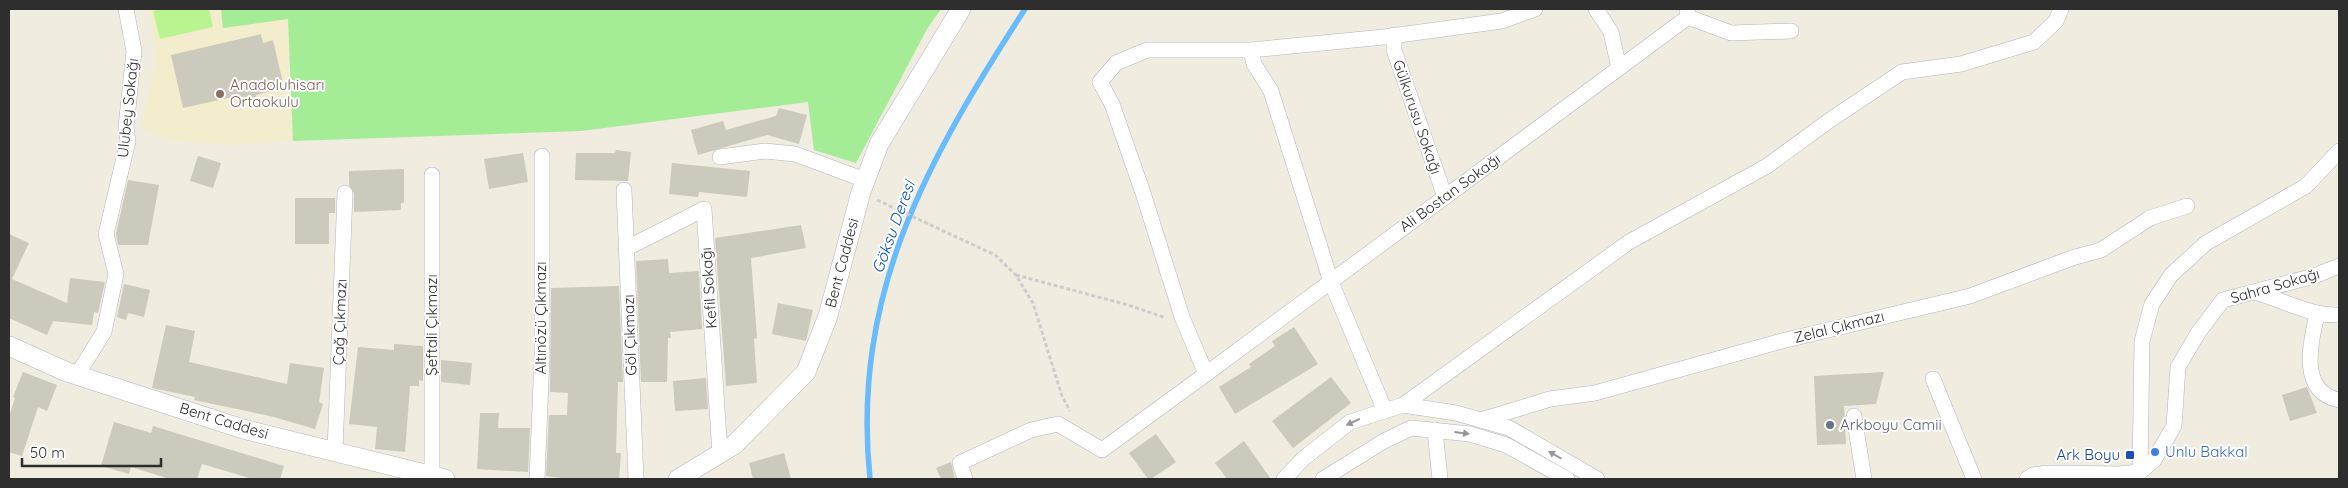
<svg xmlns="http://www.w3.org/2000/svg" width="2348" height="488" font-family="Quicksand,sans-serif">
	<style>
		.education { fill: #f3edcd }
		.green { fill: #a4ec96 }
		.pitch { fill: #b9f491 }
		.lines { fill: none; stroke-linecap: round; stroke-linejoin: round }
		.stream { stroke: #68bbfc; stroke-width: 5.5 }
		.building { fill: #cbcabd }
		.minor-casing { stroke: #b3b3c2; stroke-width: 16 }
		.tertiary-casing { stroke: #b3b3c2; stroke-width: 20 }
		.path { stroke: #cdcdcd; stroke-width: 3; stroke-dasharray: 4 2.5; stroke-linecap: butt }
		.minor { stroke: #fff; stroke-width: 15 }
		.tertiary { stroke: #fff; stroke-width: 19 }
		.oneway { fill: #969696 }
		.education-dot { fill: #8d6e63; stroke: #fff; stroke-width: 2 }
		.worship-dot { fill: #6b7280; stroke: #fff; stroke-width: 2 }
		.shop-dot { fill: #3f7fe0; stroke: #fff; stroke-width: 2 }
		.transit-dot { fill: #1a4fb4; stroke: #fff; stroke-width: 2 }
		.labels { text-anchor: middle; stroke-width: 4; stroke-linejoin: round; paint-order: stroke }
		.education-label { font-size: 15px; fill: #785e54; stroke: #fff; text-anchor: start }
		.street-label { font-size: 15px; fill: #2e2e2e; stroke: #fff }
		.worship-label { font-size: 15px; fill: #5b616d; stroke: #fff; text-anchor: start }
		.shop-label { font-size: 15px; fill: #366cbe; stroke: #fff; text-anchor: start }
		.transit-label { font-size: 15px; fill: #164399; stroke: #fff; text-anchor: end }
		.water-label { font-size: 16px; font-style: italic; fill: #0054af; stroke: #fff }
	</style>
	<rect width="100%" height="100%" fill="#f0ecdf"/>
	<path class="education" d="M149 9H221L224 28 288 18 293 141 232 145 173 141 141 128 156 61Z"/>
	<path class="green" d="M221 9H941L927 29 856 163 814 150 808 102 581 131 293 141 288 19 223 28Z"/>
	<path class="pitch" d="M161 9H209L213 27 160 39 153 11Z"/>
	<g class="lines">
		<path class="stream" d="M870 479C851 293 928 159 1025 9"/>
	</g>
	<g class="building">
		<path d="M261 34 263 43 273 40 283 83 271 86 272 91 256 95V98L238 102 237 96 183 108 171 55Z"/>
		<path d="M779 108 807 115 799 144 767 135 698 155 691 130 723 121 726 130 776 116Z"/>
		<path d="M616 150 631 152 628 181 575 180 576 153H615Z"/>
		<path d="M523 153 528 182 489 189 484 159Z"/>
		<path d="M198 156 221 163 213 188 190 181Z"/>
		<path d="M672 163 750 171 747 197 699 192 698 197 669 194Z"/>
		<path d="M404 169V203H401V210L354 212V193L349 185V171Z"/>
		<path d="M128 180 159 185 148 245H118L116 234Z"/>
		<path d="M295 198H335V213H329V244H295Z"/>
		<path d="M801 225 806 248 751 258 757 338 754 339 757 383 726 386 715 238Z"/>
		<path d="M9 234 29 243 12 279 67 303 70 278 105 282 98 313 94 312 92 325 53 321 47 335 9 318Z"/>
		<path d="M668 259 669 273 699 271 702 329 670 332 671 338H668L667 382H641L636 261Z"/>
		<path d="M124 284 150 290 144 317 128 313 126 320 117 317Z"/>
		<path d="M619 286 623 382H618L616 453H621L619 479H570L546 476 549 415H567L568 393 550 392 551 288Z"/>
		<path d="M778 303 813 310 806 341 772 334Z"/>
		<path d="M166 325 195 331 189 362 287 384 290 363 324 368 319 402 323 404 315 429 270 416 194 400 195 397 152 388Z"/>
		<path d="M1294 327 1318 364 1235 414 1219 387 1251 367 1249 364 1275 346 1272 341Z"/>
		<path d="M394 344 423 346V381L419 380V386H410L405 452 375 449 377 427 349 424 358 347 394 350Z"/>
		<path d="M441 360 472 363 470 385 441 382Z"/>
		<path d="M23 372 57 385 47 411 38 407 22 456 9 452V417L15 398 13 397Z"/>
		<path d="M1884 372 1876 404 1844 406 1846 444 1817 445 1814 376Z"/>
		<path d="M1331 377 1351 403 1293 448 1272 421Z"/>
		<path d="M706 378 708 409 675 411 673 381Z"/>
		<path d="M2307 387 2317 413 2290 421 2282 395Z"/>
		<path d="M480 413H499L498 428H530L528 472 477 469Z"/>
		<path d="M114 422 151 433 153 426 284 466 280 479H253L202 464 197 479H170L131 467 129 474 101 466Z"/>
		<path d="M1156 434 1176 462 1151 479H1148L1129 453Z"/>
		<path d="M1244 441 1271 479H1227L1215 463Z"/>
		<path d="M784 453 791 479H753L749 463Z"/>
		<path d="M951 462 955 479H941L936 468Z"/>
	</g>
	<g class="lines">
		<defs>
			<g id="minor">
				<path d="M1596 9 1611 32 1619 68"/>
				<path d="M1688 17 1731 33 1791 31"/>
				<path d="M1394 35V50L1445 197"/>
				<path d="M1251 50 1254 64 1271 91 1331 282 1385 411"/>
				<path d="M720 157 765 151 795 154 865 180"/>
				<path d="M432 175V475"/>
				<path d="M624 190 636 479"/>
				<path d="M627 248 704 209 720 454"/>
				<path d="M2255 292C2282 300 2311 316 2339 315"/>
				<path d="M2317 315C2310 343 2299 392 2339 400"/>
				<path d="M1206 374 1688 17 1687 9"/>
				<path d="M77 375 104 332 116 274 106 234 128 141 126 127 134 51 126 9"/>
				<path d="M1933 379 1974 479"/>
				<path d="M1403 405 1629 242 1767 166 1830 120 1902 72 1961 64 2034 42 2056 21 2061 9"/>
				<path d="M1854 416 1864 479"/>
				<path d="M1481 420 1550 399 1595 393 1782 341 1970 296 2072 258 2101 250 2150 218 2187 206"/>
				<path d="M1435 430 1440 479"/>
				<path d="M335 451 345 193"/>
				<path d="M2140 472 2142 341 2152 304 2171 275 2206 243 2306 186 2339 151"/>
				<path d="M537 479 542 358V156"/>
				<path d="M965 479 960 463 1031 430 1058 424 1102 450 1206 374 1182 317 1143 193 1112 104 1100 82 1116 63 1147 50H1251L1384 37 1502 21 1535 9"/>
				<path d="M1284 479 1304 458 1350 422 1403 405 1456 413 1509 428 1597 479"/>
				<path d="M1323 479 1384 441 1411 428 1470 434 1506 445 1567 479"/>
				<path d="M2027 479 2033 475 2048 473 2119 474 2140 472 2154 460 2174 426 2178 367 2198 333 2223 300 2314 276 2339 266"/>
			</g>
			<g id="tertiary">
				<path d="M9 346 67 372 243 429 445 479"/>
				<path d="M678 479 734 445 806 372 828 316 861 192 879 144 961 9"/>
			</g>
		</defs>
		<use href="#minor" class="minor-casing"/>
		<use href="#tertiary" class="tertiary-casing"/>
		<g class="path">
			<path d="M877 200 995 255 1015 274 1033 303 1062 396 1070 411"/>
			<path d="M1016 275 1128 305 1166 318"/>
		</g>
		<use href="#minor" class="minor"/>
		<use href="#tertiary" class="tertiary"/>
	</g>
	<defs><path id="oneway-solid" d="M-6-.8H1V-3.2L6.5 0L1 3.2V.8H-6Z" transform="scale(1.25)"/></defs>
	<g class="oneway">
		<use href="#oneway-solid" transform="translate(1353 422) rotate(155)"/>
		<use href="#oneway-solid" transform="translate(1462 433) rotate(7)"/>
		<use href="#oneway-solid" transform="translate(1555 455) rotate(-150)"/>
	</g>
	<circle class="education-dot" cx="220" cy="94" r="5"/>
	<circle class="worship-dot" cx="1830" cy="425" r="5"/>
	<circle class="shop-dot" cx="2155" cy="452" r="5"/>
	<rect class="transit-dot" x="2125" y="450" width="10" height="10" rx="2.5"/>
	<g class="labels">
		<g class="education-label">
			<text x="230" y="90">Anadoluhisarı<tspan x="230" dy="17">Ortaokulu</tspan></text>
		</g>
		<g class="street-label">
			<text transform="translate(128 108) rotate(-84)" y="5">Ulubey Sokağı</text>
			<text transform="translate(1417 117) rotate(71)" y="5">Gülkurusu Sokağı</text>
			<text transform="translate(1450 193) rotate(-36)" y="5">Ali Bostan Sokağı</text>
			<text transform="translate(842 263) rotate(-75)" y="5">Bent Caddesi</text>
			<text transform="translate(2275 286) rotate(-16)" y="5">Sahra Sokağı</text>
			<text transform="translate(709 288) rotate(-94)" y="5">Kefil Sokağı</text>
			<text transform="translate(541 318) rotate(-90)" y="5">Altınözü Çıkmazı</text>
			<text transform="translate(340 322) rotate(-88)" y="5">Çağ Çıkmazı</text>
			<text transform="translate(432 325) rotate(-90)" y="5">Şeftali Çıkmazı</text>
			<text transform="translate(1839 327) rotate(-14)" y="5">Zelal Çıkmazı</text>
			<text transform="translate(630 335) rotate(-92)" y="5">Göl Çıkmazı</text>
			<text transform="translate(224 421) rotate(17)" y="5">Bent Caddesi</text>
		</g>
		<g class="worship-label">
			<text x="1840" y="430">Arkboyu Camii</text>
		</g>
		<g class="shop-label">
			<text x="2165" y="457">Unlu Bakkal</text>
		</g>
		<g class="transit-label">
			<text x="2120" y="460">Ark Boyu</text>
		</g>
		<g class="water-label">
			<text transform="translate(893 227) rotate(-70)" y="6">Göksu Deresi</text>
		</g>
	</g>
	<rect width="2348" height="488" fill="none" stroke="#2e2e2e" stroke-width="20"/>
	<path d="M22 458v8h139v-8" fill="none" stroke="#2e2e2e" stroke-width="2.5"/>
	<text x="30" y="458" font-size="15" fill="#2e2e2e" stroke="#ffffff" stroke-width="4" paint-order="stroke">50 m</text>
</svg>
